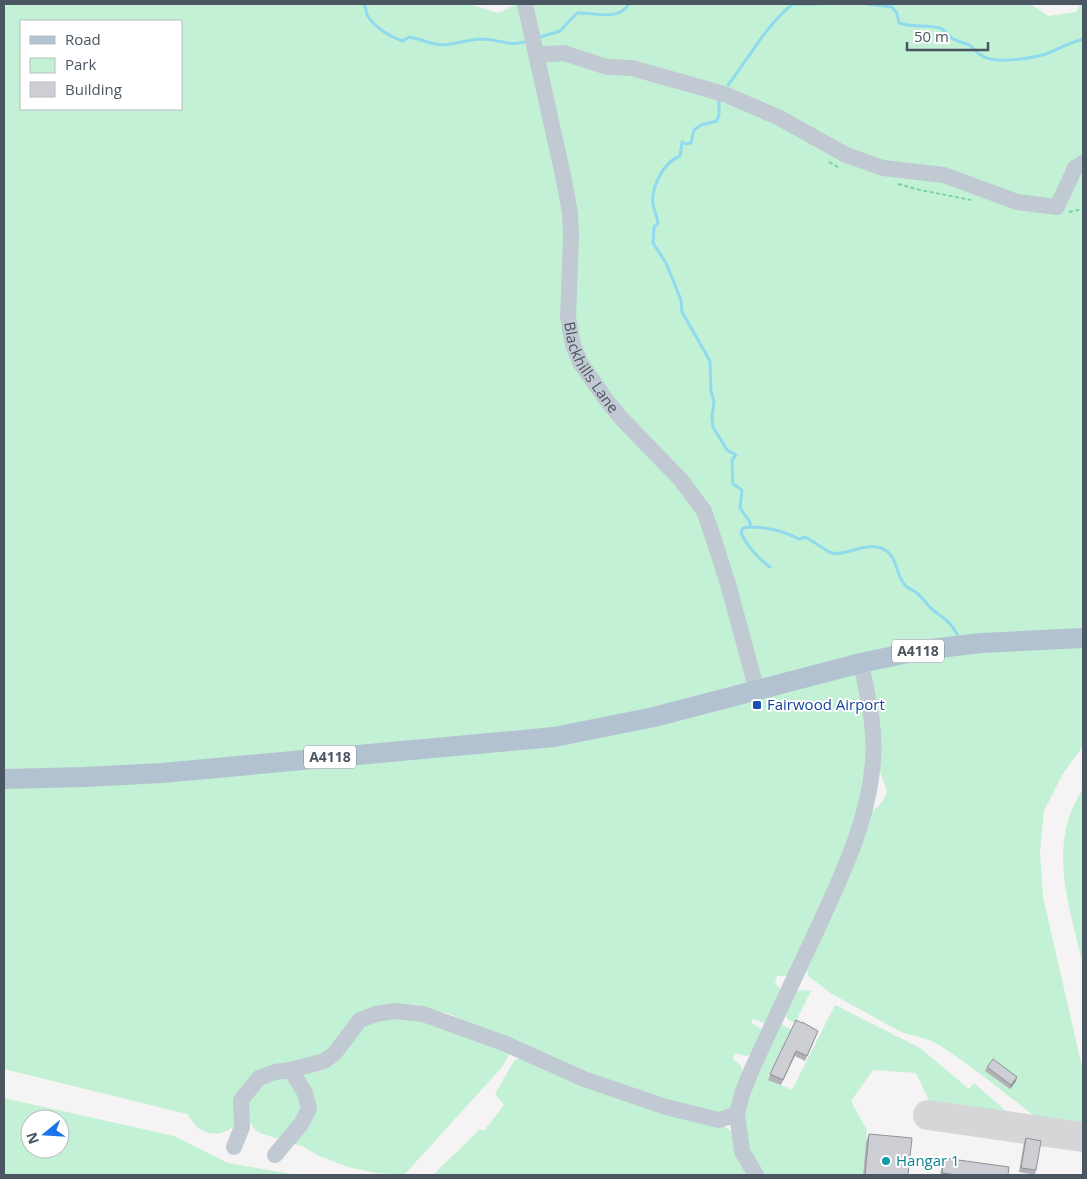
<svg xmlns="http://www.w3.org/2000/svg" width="1087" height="1179" font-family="'Open Sans',sans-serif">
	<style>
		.green { fill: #c3f1d5; fill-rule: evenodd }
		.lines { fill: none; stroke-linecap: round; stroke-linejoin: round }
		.stream { stroke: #90daee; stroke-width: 3 }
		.taxiway { stroke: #d5d6d8; stroke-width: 30 }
		.path { stroke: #7ad0a6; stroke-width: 2; stroke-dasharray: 4 2.5; stroke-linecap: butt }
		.minor { stroke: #c1cad2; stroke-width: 16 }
		.major { stroke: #b3c2d1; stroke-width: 20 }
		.wall { fill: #b0b2b7 }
		.shaded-wall { fill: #909195 }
		.building { fill: #cdcfd5; stroke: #909195 }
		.transit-dot { fill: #1a4fb4; stroke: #fff; stroke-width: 2 }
		.culture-dot { fill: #0f9aa8; stroke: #fff; stroke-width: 2 }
		.labels { text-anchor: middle; stroke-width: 4; stroke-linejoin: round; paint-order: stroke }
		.shield { fill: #fff; stroke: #808990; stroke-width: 1 }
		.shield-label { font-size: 14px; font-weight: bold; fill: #4a5661 }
		.street-label { font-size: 15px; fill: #4a5661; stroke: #fff }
		.transit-label { font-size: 15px; fill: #164399; stroke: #fff; text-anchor: start }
		.culture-label { font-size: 15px; fill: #0d838f; stroke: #fff; text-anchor: start }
	</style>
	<rect width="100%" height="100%" fill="#f5f3f3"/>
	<g class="green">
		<path d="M4 4H469L498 13 517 4H1030L1048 16 1076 12 1080 4H1083V746L1062 775 1044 811 1040 851 1043 897 1083 1071V1130L1061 1129 1036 1120 1037 1118 970 1066 941 1046 929 1040 901 1032 832 994 808 976 807 969 869 814C877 808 885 801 887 791L877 764 866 763 853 829 799 963 788 976H777L775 983 780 989 770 1021 764 1023 753 1019 751 1023 762 1029 751 1054 746 1056 735 1053 733 1059 741 1066 743 1072 734 1105 723 1116 606 1083 447 1013 407 1005 377 1008 322 1058 271 1069 234 1126C225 1134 211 1137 200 1129 195 1126 191 1119 187 1114L4 1069ZM21 21H181V109H21Z"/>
		<path d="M1083 788V965C1072 917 1052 860 1071 812 1074 804 1079 796 1083 788Z"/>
		<path d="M803 990 811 991 795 1023 787 1019 785 1013 795 992Z"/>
		<path d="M835 1005 920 1048 969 1089 974 1083 1005 1110 1000 1115 931 1105 916 1073 873 1070 851 1101 867 1130 863 1175H761C755 1160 746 1145 745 1128 742 1091 766 1057 781 1024L804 1036 769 1079 792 1090Z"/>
		<path d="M377 1016 422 1017 506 1049 509 1054 503 1066 404 1175 375 1173 348 1167 317 1155 302 1146 263 1134 255 1130 245 1114 246 1101 264 1082 327 1064 346 1039Z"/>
		<path d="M524 1056 722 1124 734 1134 735 1145 747 1175H433L480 1129 484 1131 504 1105 495 1094 514 1061Z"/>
		<path d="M4 1098 174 1136 228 1163 297 1175H4ZM30 1119H60V1149H30Z"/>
	</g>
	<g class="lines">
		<g class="stream">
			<path d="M364 4C366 7 366 11 367 15 374 27 390 37 403 41L409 37C421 39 432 45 444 45 457 44 470 39 483 39 501 40 510 47 529 41"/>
			<path d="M795 4H816"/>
			<path d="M868 4 892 7 897 13 899 23C914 28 926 24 940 28 945 30 947 35 952 38 957 42 964 42 969 45 975 49 977 54 984 57 998 64 1036 58 1051 52 1062 47 1072 42 1083 39"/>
			<path d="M537 38 560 31 577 13C594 12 618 22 629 4"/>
			<path d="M728 85C749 58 766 25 793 4"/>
			<path d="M719 101V114L717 121 701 125 694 130 691 143 686 144 682 142 680 156C664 162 651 186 653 204 654 210 657 216 658 223L654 227 653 243 666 263 681 300 682 312 710 361 711 391 714 402 712 417 713 427 727 450 736 455 732 460 733 484 742 490 740 508 750 522V527L743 528 741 533C747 546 759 559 770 567"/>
			<path d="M750 527C766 527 784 531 799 539L805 537C814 541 825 551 832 553 844 557 864 542 881 548 899 555 894 573 905 585 908 589 914 590 917 593 923 598 927 605 933 610 945 620 948 619 957 634"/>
		</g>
		<path class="taxiway" d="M928 1115 1083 1137"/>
		<g class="path">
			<path d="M829 162 840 168"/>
			<path d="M898 184 920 190 971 200"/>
			<path d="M1069 212 1083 209"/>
		</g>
		<g class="minor">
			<path id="s1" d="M525 4 564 180 570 213 571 237 568 317 573 345 581 364 607 401 622 419 681 480 704 511 714 540 728 584 757 691"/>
			<path d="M536 55 564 53 607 67 632 68 724 94 778 117 846 155 883 168 944 175 1017 202 1057 207 1075 168 1083 163"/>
			<path d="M234 1147 242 1127 241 1100 259 1078 275 1072 291 1070 324 1061 334 1054 360 1020 376 1014 395 1011 423 1014 506 1044 584 1079 666 1107 719 1120 737 1114"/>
			<path d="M275 1155 301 1124 309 1109 305 1093 291 1070"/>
			<path d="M756 1175 742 1151 737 1114 742 1094 752 1069C773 1024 794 978 816 932 841 877 869 821 873 760 876 728 867 694 861 663"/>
		</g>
		<path class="major" d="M4 779 85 777 162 773 554 737 654 717 861 663 922 650 981 643 1083 638"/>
	</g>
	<g class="wall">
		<path d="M796 1020 816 1036 805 1061 795 1056 781 1085 768 1080Z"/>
		<path d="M987 1067 1016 1081 1010 1089 985 1071Z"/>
		<path d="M869 1134 908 1175H863L866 1142Z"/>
		<path d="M1026 1138 1036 1170 1035 1175 1019 1172 1024 1142Z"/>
		<path d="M944 1158 1008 1175H940L942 1165Z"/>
	</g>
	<g class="shaded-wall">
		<path d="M1017 1077 1016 1081 1010 1089 1011 1085Z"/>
		<path d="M942 1173 957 1175H941Z"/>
	</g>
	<g class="building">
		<path d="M796 1020 802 1023V1022L818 1031 807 1056 796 1051 783 1080 770 1074Z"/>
		<path d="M993 1059 1017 1077 1011 1085 987 1067Z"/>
		<path d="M869 1134 912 1138 908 1175H865Z"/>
		<path d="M1026 1138 1041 1141 1036 1170 1021 1168Z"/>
		<path d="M944 1158 1009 1167 1008 1175H957L942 1173Z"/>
	</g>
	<rect class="transit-dot" x="752" y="700" width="10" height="10" rx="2.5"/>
	<circle class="culture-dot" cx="886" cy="1161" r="5"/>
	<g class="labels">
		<g class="shield">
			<rect x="892" y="639.5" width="52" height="23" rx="4"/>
			<rect x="304" y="745.5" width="52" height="23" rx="4"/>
		</g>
		<g class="shield-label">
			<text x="918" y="656">A4118</text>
			<text x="330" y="762">A4118</text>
		</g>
		<g class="street-label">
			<text dy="5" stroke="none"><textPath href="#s1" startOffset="374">Blackhills Lane</textPath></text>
		</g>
		<g class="transit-label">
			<text x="767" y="710">Fairwood Airport</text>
		</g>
		<g class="culture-label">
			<text x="896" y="1166">Hangar 1</text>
		</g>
	</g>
	<rect width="1087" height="1179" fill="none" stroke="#4a5661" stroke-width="10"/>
	<rect x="20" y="20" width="162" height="90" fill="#ffffff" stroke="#b7bbc0"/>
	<rect x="30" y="36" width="25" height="8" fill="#b3c2d1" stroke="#b7bbc0"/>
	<text x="65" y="45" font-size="15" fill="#4a5661">Road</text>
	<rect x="30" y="58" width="25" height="15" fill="#c3f1d5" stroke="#b7bbc0"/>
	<text x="65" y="70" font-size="15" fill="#4a5661">Park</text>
	<rect x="30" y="82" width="25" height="15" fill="#cdcfd5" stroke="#b7bbc0"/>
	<text x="65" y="95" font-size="15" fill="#4a5661">Building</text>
	<g transform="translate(45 1134) rotate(252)"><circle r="24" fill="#ffffff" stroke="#b7bbc0"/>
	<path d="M0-4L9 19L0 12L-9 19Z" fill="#1a73e8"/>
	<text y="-8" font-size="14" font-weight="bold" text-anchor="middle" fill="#4a5661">N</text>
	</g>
	<path d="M907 42v8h81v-8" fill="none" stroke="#4a5661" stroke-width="2.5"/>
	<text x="914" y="42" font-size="15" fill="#4a5661" stroke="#ffffff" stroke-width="4" paint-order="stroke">50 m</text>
</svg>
